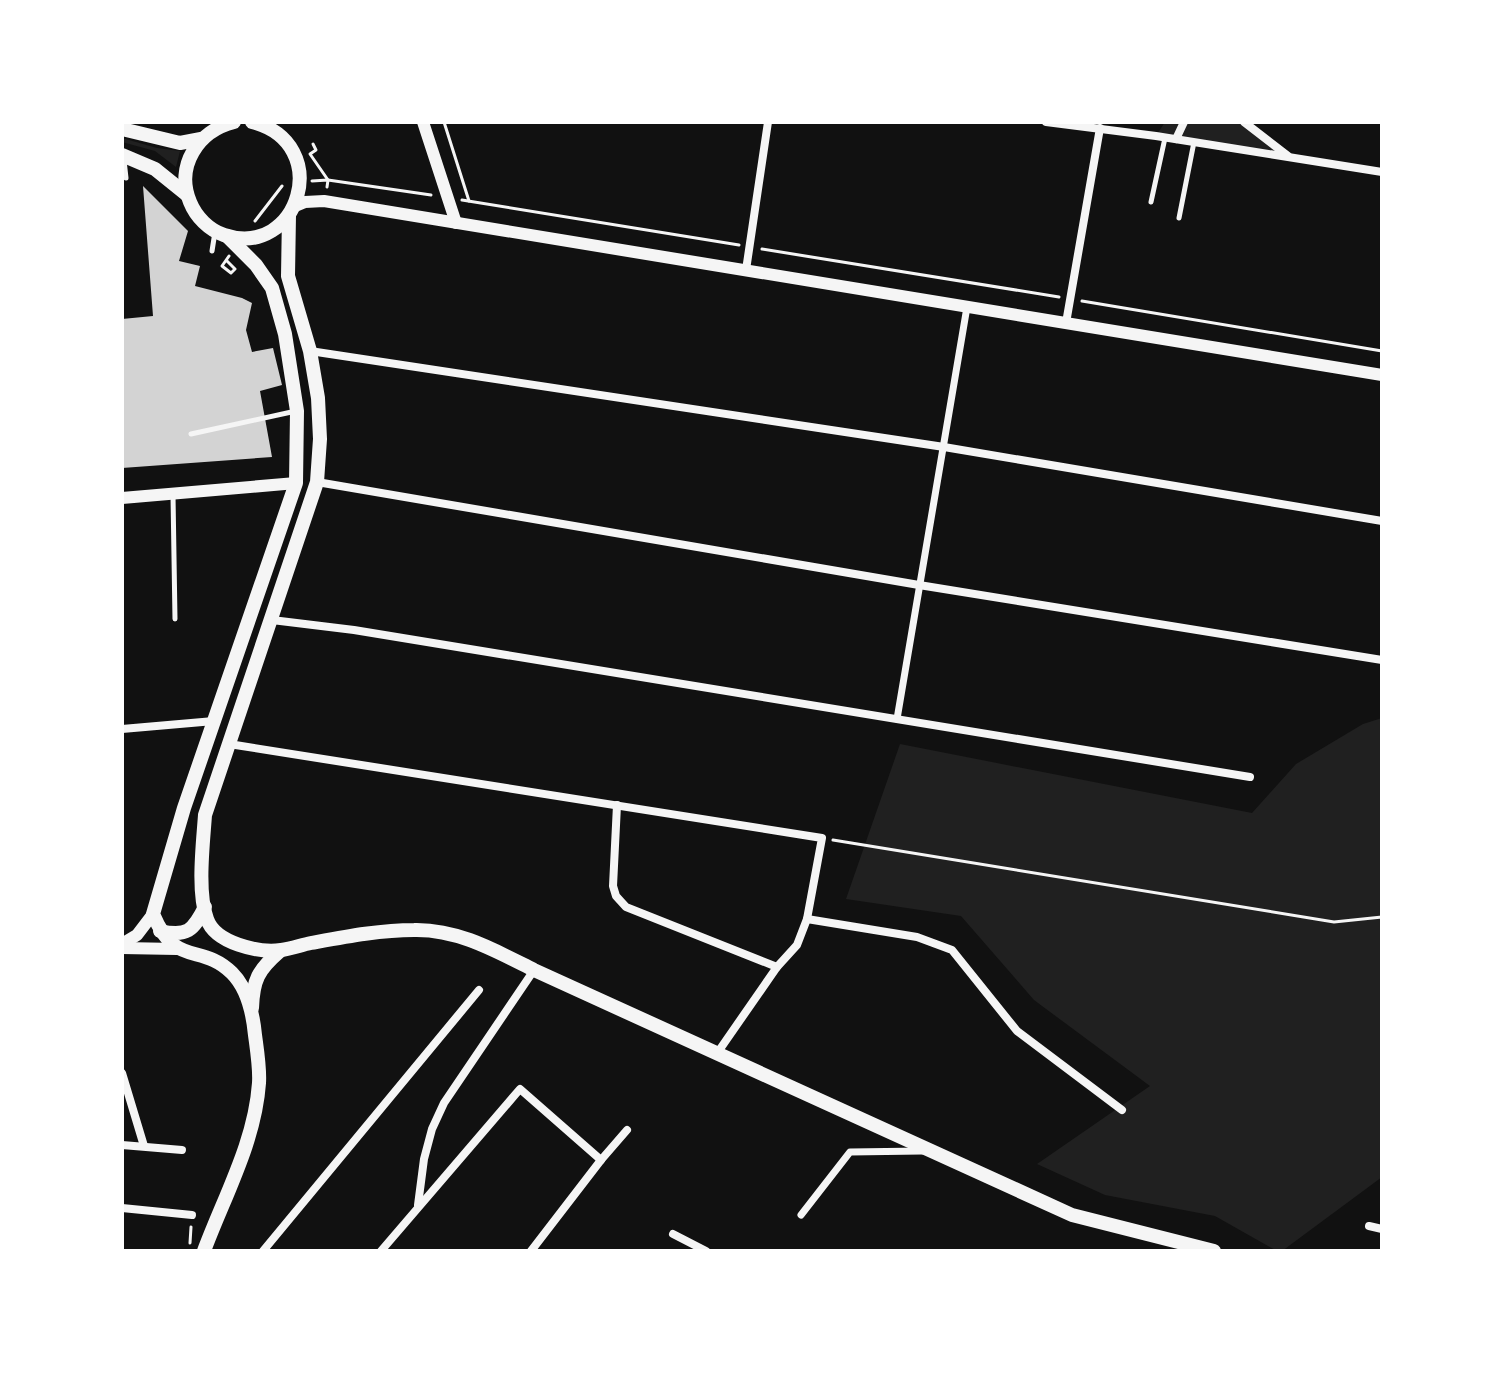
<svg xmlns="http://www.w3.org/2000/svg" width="1504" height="1373" font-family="'DM Sans',sans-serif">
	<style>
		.green { fill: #202020 }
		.building { fill: #d3d3d3 }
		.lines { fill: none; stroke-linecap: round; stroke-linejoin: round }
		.path { stroke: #f5f5f5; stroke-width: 3 }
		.service { stroke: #f5f5f5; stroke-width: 5 }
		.pedestrian { stroke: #f5f5f5; stroke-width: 7 }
		.minor { stroke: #f5f5f5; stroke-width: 8 }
		.tertiary { stroke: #f5f5f5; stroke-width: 12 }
		.secondary { stroke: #f5f5f5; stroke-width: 14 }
	</style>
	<rect width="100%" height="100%" fill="#111"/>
	<g class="green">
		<path d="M1165 122H1244L1291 157 1156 136Z"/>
		<path d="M122 138 157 148 180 151 176 167 155 151 122 142Z"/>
		<path d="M1382 718V1177L1282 1251H1277L1215 1216 1105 1195 1037 1164 1150 1086 1034 1000 961 916 846 899 900 744 1252 813 1296 764 1363 724Z"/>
	</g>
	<path class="building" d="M143 186 188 231 179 261 200 266 195 286 242 298 252 303 246 330 252 352 273 348 282 385 260 391 272 457 122 468V319L153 316Z"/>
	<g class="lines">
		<g class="path">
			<path d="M444 122 469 201"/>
			<path d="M313 144 316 150 310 154 328 180 327 187"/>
			<path d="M312 181 328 180 431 195"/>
			<path d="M462 200 739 245"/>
			<path d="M255 221 282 186"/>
			<path d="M762 249 1059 297"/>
			<path d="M227 261 235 269 231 273 222 266 229 256"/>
			<path d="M1082 301 1382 351"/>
			<path d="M833 840 1334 922 1382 917"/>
			<path d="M190 1243 191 1227"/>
		</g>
		<g class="service">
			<path d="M124 160 126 178"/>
			<path d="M1151 202 1165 138"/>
			<path d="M1179 218 1194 142"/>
			<path d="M212 251 215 232"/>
			<path d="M191 434 296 411"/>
			<path d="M173 495 175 619"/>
		</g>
		<g class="pedestrian">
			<path d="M897 719 967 307"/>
			<path d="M801 1215 850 1152 922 1151"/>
		</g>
		<g class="minor">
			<path d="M1046 122 1156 136 1382 172"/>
			<path d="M1244 122 1288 156"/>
			<path d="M1176 139 1184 122"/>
			<path d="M746 270 768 122"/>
			<path d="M1066 323 1100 128"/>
			<path d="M310 351 944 447 1382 521"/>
			<path d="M317 482 919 585 1382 660"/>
			<path d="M272 620 354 630 1250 777"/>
			<path d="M122 729 214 721"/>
			<path d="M229 744 822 838 807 919 797 945 777 967 718 1052"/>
			<path d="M617 805 613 886 616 896 626 907 777 967"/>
			<path d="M807 919 917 937 952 950 1017 1031 1122 1110"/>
			<path d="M122 1073 144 1146"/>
			<path d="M122 1145 182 1150"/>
			<path d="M418 1205 424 1159 432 1129 444 1103 534 970"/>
			<path d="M122 1208 192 1215"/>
			<path d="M1369 1226 1382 1229"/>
			<path d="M673 1234 706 1251"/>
			<path d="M263 1251 479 990"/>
			<path d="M381 1251 520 1089 601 1160"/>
			<path d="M531 1251 601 1160 627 1130"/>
		</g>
		<g class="tertiary">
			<path d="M423 122 456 223"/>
			<path d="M293 207 305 202 324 201 1382 375"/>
			<path d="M122 498 296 483"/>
			<path d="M122 944 137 935 153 914"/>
			<path d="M122 948 177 949"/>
		</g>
		<g class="secondary">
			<path d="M234 122C198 131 175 166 190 202 196 217 209 230 224 235 299 260 335 143 252 122"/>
			<path d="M122 129 180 143 201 139"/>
			<path d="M122 155 155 169 186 194"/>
			<path d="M289 215 288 276 310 351 318 398 320 439 317 482 205 815C203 844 197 892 207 919 215 943 258 953 281 950 291 949 301 945 311 943 344 937 380 930 414 930 458 929 496 951 534 970L1072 1215 1214 1251"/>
			<path d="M160 931C187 937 193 931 205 907"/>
			<path d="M252 1008C253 980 258 970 280 951"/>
			<path d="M204 1251C224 1197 255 1142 259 1083 260 1068 257 1050 255 1035 253 1014 247 988 232 973 200 942 176 969 153 914L184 808 296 483 297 411 285 334 272 288 256 265 227 236"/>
		</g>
	</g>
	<rect width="1504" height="1373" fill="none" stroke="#ffffff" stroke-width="248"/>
</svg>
